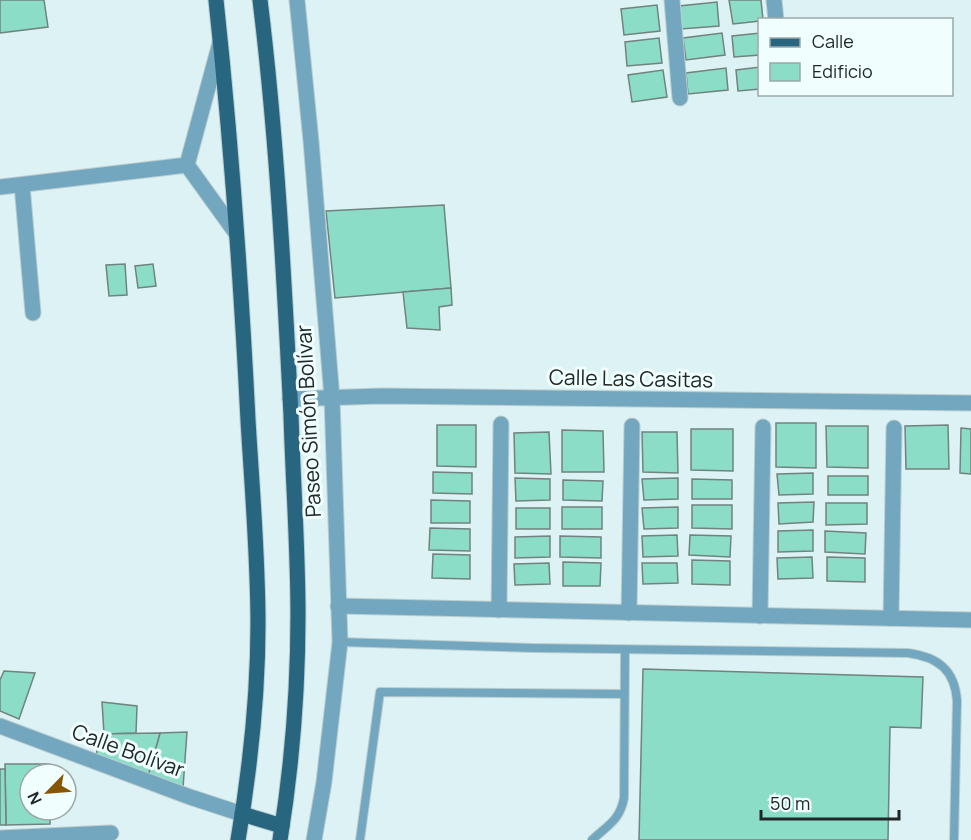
<svg xmlns="http://www.w3.org/2000/svg" width="971" height="840" font-family="Manrope,sans-serif">
	<style>
		.building { fill: #8bddc8; stroke: #71837e; stroke-width: 1.5 }
		.lines { fill: none; stroke-linecap: round; stroke-linejoin: round }
		.lane-casing { stroke: #bbcdcf; stroke-width: 10 }
		.street-casing { stroke: #bbcdcf; stroke-width: 17 }
		.primary-casing { stroke: #bbcdcf; stroke-width: 17 }
		.lane { stroke: #72a7bf; stroke-width: 8 }
		.street { stroke: #72a7bf; stroke-width: 15 }
		.primary { stroke: #286680; stroke-width: 15 }
		.labels { text-anchor: middle; stroke-width: 6; stroke-linejoin: round; paint-order: stroke }
		.street-label { font-size: 21px; fill: #202728; stroke: #f1fefe }
	</style>
	<rect width="100%" height="100%" fill="#ddf2f4"/>
	<g class="building">
		<path d="M0 0H44L48 27 0 33Z"/>
		<path d="M729 0H761L763 20H760V21L733 24Z"/>
		<path d="M717 2 719 26 681 29 679 6Z"/>
		<path d="M657 5 660 31 624 35 621 9Z"/>
		<path d="M722 33 725 55 686 60 683 38Z"/>
		<path d="M760 33V55L734 57 732 36Z"/>
		<path d="M659 38 662 63 627 66 625 42Z"/>
		<path d="M760 67V89L738 91 736 70Z"/>
		<path d="M726 68 728 90 688 94 686 73Z"/>
		<path d="M663 70 667 97 632 102 628 75Z"/>
		<path d="M444 205 451 288 335 298 326 211Z"/>
		<path d="M125 264 127 295 109 296 106 265Z"/>
		<path d="M153 264 156 286 138 288 135 266Z"/>
		<path d="M451 288 452 305 439 307 440 330 407 328 403 292Z"/>
		<path d="M776 423H816V468L776 467Z"/>
		<path d="M437 425H476V467L437 466Z"/>
		<path d="M948 425 949 469H906L905 426Z"/>
		<path d="M826 426H868V468L827 467Z"/>
		<path d="M961 428 971 429V474L960 473Z"/>
		<path d="M691 429H733V471L691 470Z"/>
		<path d="M562 430 603 431 604 472H562Z"/>
		<path d="M549 432 551 474 515 473 514 433Z"/>
		<path d="M642 432H677L678 473 643 472Z"/>
		<path d="M433 472 472 473V494L433 493Z"/>
		<path d="M813 473V494L779 495 777 474Z"/>
		<rect x="828" y="476" width="40" height="19"/>
		<path d="M515 478 550 479V500L516 501Z"/>
		<path d="M678 478V499L644 500 642 479Z"/>
		<path d="M692 479 732 480V499H692Z"/>
		<path d="M563 480 603 481 602 501 563 500Z"/>
		<path d="M431 500 470 501V523H431Z"/>
		<path d="M814 502 813 522 779 524 778 503Z"/>
		<path d="M826 503H867V524L826 525Z"/>
		<path d="M692 505H732V529L692 528Z"/>
		<rect x="562" y="507" width="40" height="22"/>
		<path d="M678 507V528L644 529 642 508Z"/>
		<rect x="516" y="508" width="34" height="21"/>
		<path d="M430 528 470 529V551L429 550Z"/>
		<path d="M813 530V551L778 552V531Z"/>
		<path d="M825 531 866 533 865 554 825 552Z"/>
		<path d="M677 535 678 556 643 557 642 536Z"/>
		<path d="M690 535 731 536 730 557 689 555Z"/>
		<path d="M550 536V557L515 558V537Z"/>
		<path d="M560 536 601 537V558L560 557Z"/>
		<path d="M433 554 470 555V579L432 578Z"/>
		<path d="M812 557 813 578 778 579 777 558Z"/>
		<path d="M827 557 865 558V582L827 581Z"/>
		<path d="M692 560 730 561V585L692 584Z"/>
		<path d="M563 562 601 563 600 586H563Z"/>
		<path d="M549 563 550 584 515 585 514 564Z"/>
		<path d="M642 563H677L678 583 643 584Z"/>
		<path d="M643 669 923 677 921 728 890 727 888 840H639Z"/>
		<path d="M4 671 35 673 19 719 0 711V680Z"/>
		<path d="M102 702 137 706 136 733 104 734Z"/>
		<path d="M187 732 183 788 148 776 160 733Z"/>
		<path d="M160 733 148 776 97 758 96 734Z"/>
		<path d="M5 764H49V774H30V810H50V824L6 825Z"/>
		<path d="M0 769H5L6 825H0Z"/>
	</g>
	<g class="lines">
		<defs>
			<g id="lane">
				<path d="M340 642 533 648 908 653C938 657 955 670 957 701L954 840"/>
				<path d="M360 840 380 692 624 694"/>
				<path d="M592 840C608 825 620 820 624 798L625 650"/>
			</g>
			<g id="street">
				<path d="M297 0 311 141 332 398 340 642 324 782 314 840"/>
				<path d="M672 0 680 98"/>
				<path d="M774 0 776 20"/>
				<path d="M187 165 220 43"/>
				<path d="M187 165 236 233"/>
				<path d="M22 185 33 313"/>
				<path d="M0 187 187 165"/>
				<path d="M290 399 381 396 971 403"/>
				<path d="M338 606 971 620"/>
				<path d="M499 610 501 424"/>
				<path d="M629 613 632 426"/>
				<path d="M760 616 763 427"/>
				<path d="M891 618 894 428"/>
				<path d="M0 726 190 797 242 814"/>
				<path d="M0 838 111 833"/>
			</g>
			<g id="primary">
				<path d="M216 0C231 140 241 280 248 420 252 488 258 556 258 624 258 696 250 769 238 840"/>
				<path d="M260 0C277 138 284 277 291 415 293 482 298 548 298 615 298 690 292 766 280 840"/>
				<path d="M242 814 282 826"/>
			</g>
		</defs>
		<use href="#lane" class="lane-casing"/>
		<use href="#street" class="street-casing"/>
		<use href="#primary" class="primary-casing"/>
		<use href="#lane" class="lane"/>
		<use href="#street" class="street"/>
		<use href="#primary" class="primary"/>
	</g>
	<g class="labels">
		<g class="street-label">
			<text transform="translate(631 379) rotate(1)" y="7">Calle Las Casitas</text>
			<text transform="translate(309 421) rotate(-93)" y="7">Paseo Simón Bolívar</text>
			<text transform="translate(128 751) rotate(20)" y="7">Calle Bolívar</text>
		</g>
	</g>
	<rect x="758" y="18" width="195" height="78" fill="#f1fefe" stroke="#9da8a8" stroke-width="1.5"/>
	<rect x="770" y="38" width="30" height="9" fill="#286680" stroke="#9da8a8" stroke-width="1.5"/>
	<text x="812" y="48" font-size="18" fill="#202728">Calle</text>
	<rect x="770" y="63" width="30" height="18" fill="#8bddc8" stroke="#9da8a8" stroke-width="1.5"/>
	<text x="812" y="78" font-size="18" fill="#202728">Edificio</text>
	<g transform="translate(48 792) rotate(245)"><circle r="28" fill="#f1fefe" stroke="#9da8a8" stroke-width="1.5"/>
	<path d="M0-4.5L10 22L0 15L-10 22Z" fill="#885500"/>
	<text y="-9" font-size="16" font-weight="bold" text-anchor="middle" fill="#202728">N</text>
	</g>
	<path d="M761 810v9h138v-9" fill="none" stroke="#202728" stroke-width="3"/>
	<text x="770" y="810" font-size="18" fill="#202728" stroke="#f1fefe" stroke-width="4.5" paint-order="stroke">50 m</text>
</svg>
